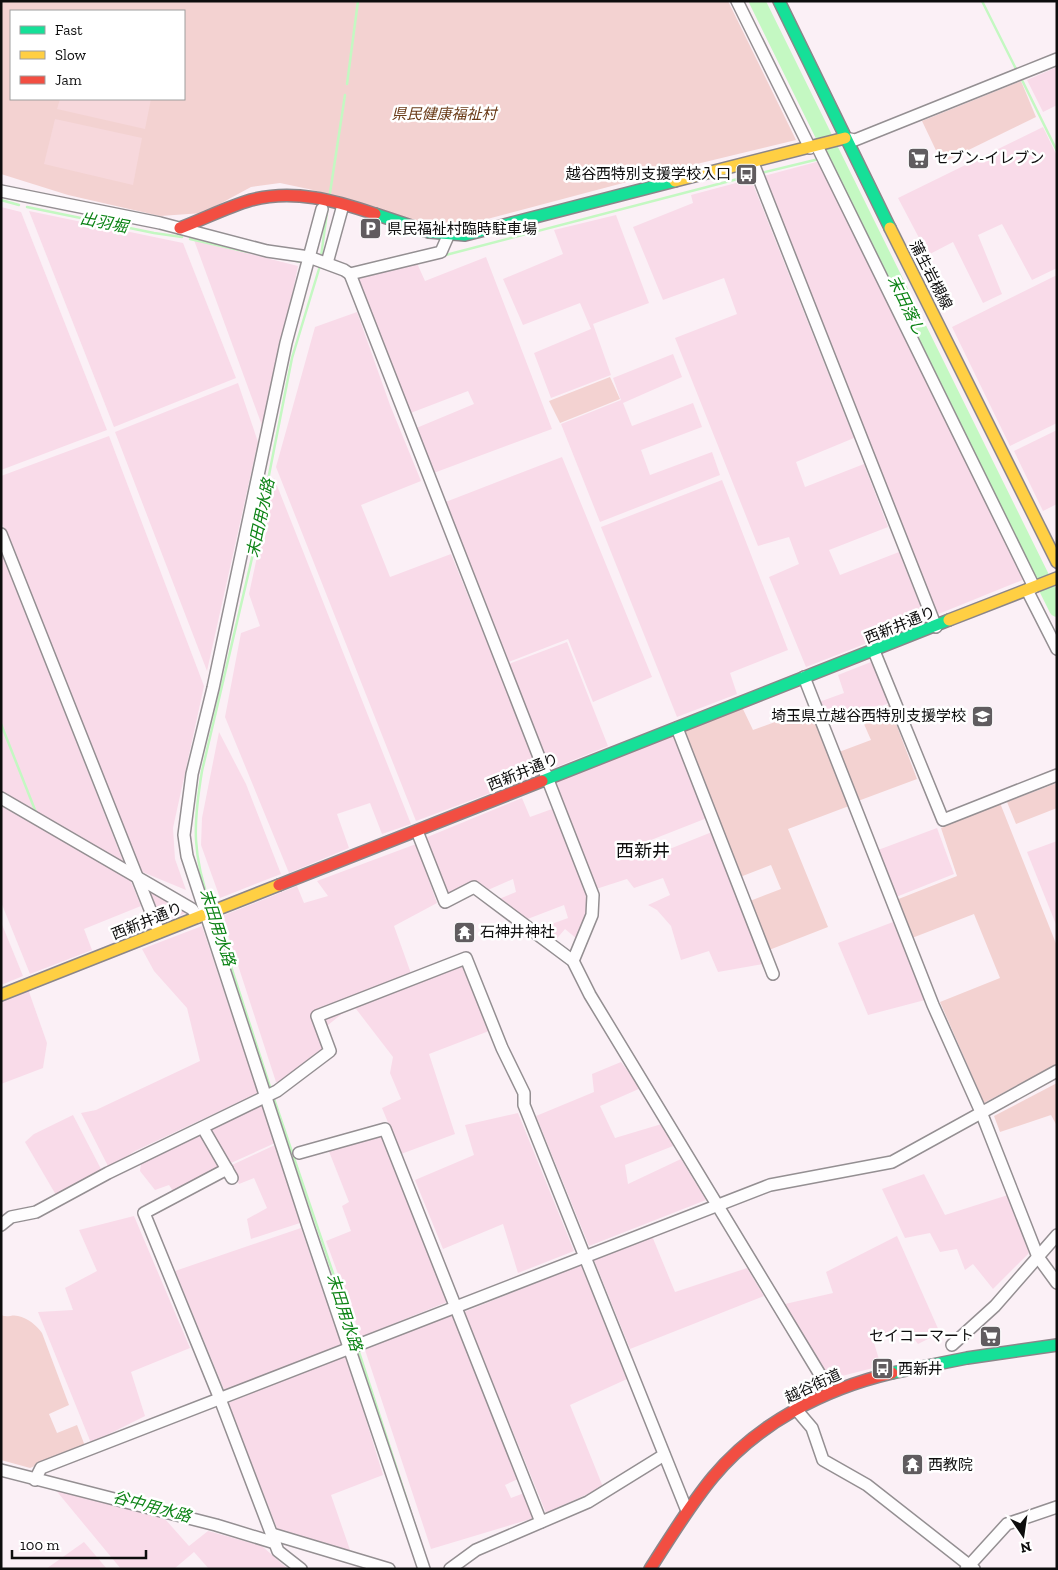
<svg xmlns="http://www.w3.org/2000/svg" width="1058" height="1570" font-family="'Zilla Slab','Noto Sans JP',serif">
	<style>
		.farmland { fill: #f9dbe9 }
		.green { fill: #f3d2d1; fill-rule: evenodd }
		.pitch { fill: #f7d8dc }
		.lines { fill: none; stroke-linecap: round; stroke-linejoin: round }
		.stream { stroke: #c4f8c2; stroke-width: 2.5 }
		.river { stroke: #c4f8c2; stroke-width: 16 }
		.street-casing { stroke: #948f92; stroke-width: 14 }
		.fast-casing { stroke: #8b8689; stroke-width: 14 }
		.slow-casing { stroke: #8b8689; stroke-width: 14 }
		.jam-casing { stroke: #8b8689; stroke-width: 14 }
		.street { stroke: #fefdfe; stroke-width: 11 }
		.fast { stroke: #16e098; stroke-width: 11 }
		.slow { stroke: #ffcf43; stroke-width: 11 }
		.jam { stroke: #f24e42; stroke-width: 11 }
		.labels { text-anchor: middle; stroke-width: 5; stroke-linejoin: round; paint-order: stroke }
		.park-label { font-size: 15px; font-style: italic; fill: #6a3b18; stroke: #fff }
		.poi-label { font-size: 15px; fill: #0d0d0d; stroke: #fff; text-anchor: start }
		.street-label { font-size: 15px; fill: #0d0d0d; stroke: #fff }
		.water-label { font-size: 16px; font-style: italic; fill: #0c8315; stroke: #fff }
		.quarter-label { font-size: 18px; fill: #0d0d0d; stroke: #fff }
	</style>
	<rect width="100%" height="100%" fill="#fbf0f6"/>
	<g class="farmland">
		<path d="M1057 67V105L1043 112 1027 80Z"/>
		<path d="M1043 127 1057 156V268L1032 280 1002 224 978 235 1002 294 983 303 953 242 928 255 898 198Z"/>
		<path d="M820 161 1025 579 936 615 764 176Z"/>
		<path d="M751 179 854 438 796 462 805 487 864 464 888 527 829 550 840 575 899 552 926 620 806 667 769 577 799 564 789 537 758 546 675 338 737 314 724 278 663 300 633 227 693 203 691 195Z"/>
		<path d="M1 207 21 212 107 430 1 470Z"/>
		<path d="M29 211 183 243 236 378 114 427Z"/>
		<path d="M616 215 649 303 593 324 611 375 551 398 534 353 591 329 580 303 523 325 503 279 563 254 554 230Z"/>
		<path d="M194 240 298 266 265 431H264Z"/>
		<path d="M486 257 552 429 431 474 414 429 474 404 468 391 408 414 353 277 416 261 425 281Z"/>
		<path d="M1057 275V423L1010 446 952 327Z"/>
		<path d="M357 312 390 405 421 481 361 505 390 577 451 554 541 774 416 821 276 467 315 327Z"/>
		<path d="M673 354 682 377 623 403 632 426 693 403 702 427 641 450 650 475 712 452 720 475 600 522 561 424 621 400 613 378Z"/>
		<path d="M238 383 258 442 207 671 115 432Z"/>
		<path d="M1057 430V504L1043 511 1014 451Z"/>
		<path d="M109 436 204 686 173 828 175 859 186 890 140 871 1 521V476Z"/>
		<path d="M562 457 652 677 593 702 568 639 506 663 443 503Z"/>
		<path d="M274 478 411 824 382 834 370 803 337 814 349 848 289 873 225 717 241 633 260 626 249 594Z"/>
		<path d="M722 480 788 650 730 673 737 694 677 717 601 527Z"/>
		<path d="M1 550 125 866 1 792Z"/>
		<path d="M567 642 608 746 549 770 506 665Z"/>
		<path d="M871 662 889 703 830 725 819 702 844 693 838 675Z"/>
		<path d="M219 732 246 784 281 874 220 898 201 845 202 818Z"/>
		<path d="M673 734 707 818 646 842 652 856 712 832 763 964 718 972 709 951 681 960 671 926 657 910 648 905 670 895 663 878 634 888 627 879 596 889 554 782Z"/>
		<path d="M522 798 530 817 552 809 585 888 588 911 577 939 565 929 554 942 538 929 568 918 564 905 525 920 499 899 516 892 513 879 488 890 473 882 448 895 425 838Z"/>
		<path d="M1 806 129 877 141 906 84 929 92 950 30 974 1 902Z"/>
		<path d="M937 828 954 874 896 897 878 850Z"/>
		<path d="M1057 841V927L1027 852Z"/>
		<path d="M416 844 437 903 394 926 413 979 462 962 489 1031 429 1054 455 1134 401 1154 382 1108 401 1099 390 1073 393 1057 353 1005 323 1029 331 1047 281 1084 276 1082 222 916 297 886 304 903 328 896 317 881Z"/>
		<path d="M144 884 188 912 161 923Z"/>
		<path d="M1 922 23 976 1 985Z"/>
		<path d="M893 922 925 1000 868 1015 838 943Z"/>
		<path d="M202 926 258 1093 135 1151 109 1168 81 1113 96 1110 200 1061 187 1008 154 971 142 949Z"/>
		<path d="M28 989 47 1043 43 1068 1 1084V999Z"/>
		<path d="M621 1062 641 1088 600 1106 615 1138 665 1123 673 1146 625 1165 628 1184 681 1159 706 1200 589 1246 536 1116 594 1092 592 1074Z"/>
		<path d="M262 1104 275 1143 231 1163 212 1135V1130Z"/>
		<path d="M518 1113 574 1251 518 1273 503 1224 443 1249 415 1180 474 1155 465 1125Z"/>
		<path d="M73 1115 102 1171 56 1195 25 1142 34 1134Z"/>
		<path d="M382 1133 447 1302 361 1337 326 1241 351 1231 342 1206 349 1202 328 1149Z"/>
		<path d="M197 1136 203 1137 221 1165 220 1169 173 1191 169 1185 155 1190 140 1171 141 1164Z"/>
		<path d="M275 1145 300 1223 251 1239 247 1219 267 1208 254 1178 239 1184 230 1168 232 1165Z"/>
		<path d="M924 1174 945 1215 1008 1195 1029 1253 993 1289 973 1264 965 1270 957 1249 940 1252 930 1233 905 1238 882 1189Z"/>
		<path d="M134 1216 190 1348 131 1372 145 1416 91 1443 38 1312 73 1310 65 1288 97 1271 79 1230Z"/>
		<path d="M301 1228 342 1345 225 1392 175 1271Z"/>
		<path d="M652 1236 675 1292 747 1268 764 1296 630 1349 594 1260Z"/>
		<path d="M897 1236 940 1333 918 1344 906 1328 874 1343 881 1366 830 1379 785 1304 833 1293 826 1272Z"/>
		<path d="M581 1265 627 1379 570 1405 603 1487 546 1513 464 1312Z"/>
		<path d="M454 1315 518 1479 505 1485 511 1498 524 1493 534 1518 431 1549 364 1347Z"/>
		<path d="M346 1354 383 1475 331 1495 350 1550 347 1553 278 1531 228 1403Z"/>
		<path d="M54 1488 165 1519 189 1546 208 1531 262 1546 288 1569H209L194 1552 174 1569H121Z"/>
		<path d="M84 1542 107 1569H45H46Z"/>
	</g>
	<g class="green">
		<path d="M1 1H728L796 140 676 169 453 228 424 225 313 190 280 183 251 187 203 213 160 216 68 195 1 174ZM11 11H184V99H11Z"/>
		<path d="M1021 81 1036 117 942 163 922 121Z"/>
		<path d="M610 377 620 399 560 423 549 401Z"/>
		<path d="M889 705 917 779 858 801 839 752 871 740 860 715Z"/>
		<path d="M742 707 753 730 811 709 849 806 788 829 828 927 769 950 750 901 781 889 771 865 740 877 683 731Z"/>
		<path d="M1057 783V808L1016 824 1007 802Z"/>
		<path d="M1000 803 1057 946V1064L984 1103 940 1002 1000 978 974 914 912 938 896 900 957 876 941 828Z"/>
		<path d="M1057 1083V1126L1051 1115 1000 1132 994 1116Z"/>
		<path d="M1 1315C8 1318 12 1314 18 1316 28 1318 36 1325 42 1333L69 1405 49 1414 57 1433 77 1425 85 1446 30 1468 1 1460Z"/>
	</g>
	<g class="pitch">
		<path d="M60 99H151L145 129 57 109Z"/>
		<path d="M55 119 142 138 133 185 44 164Z"/>
	</g>
	<g class="lines">
		<g class="stream">
			<path d="M982 1 1017 71"/>
			<path d="M1021 78 1057 151"/>
			<path d="M347 84 358 1"/>
			<path d="M827 157 834 156"/>
			<path d="M761 173 819 159"/>
			<path d="M330 193 345 95"/>
			<path d="M1 200 19 205"/>
			<path d="M27 207 154 233 182 237"/>
			<path d="M190 239 248 252"/>
			<path d="M442 256 753 175"/>
			<path d="M321 257 327 212"/>
			<path d="M288 259 301 262"/>
			<path d="M1 724 37 815"/>
			<path d="M211 907C192 855 193 825 202 771L256 541 292 358 319 269"/>
			<path d="M215 917 271 1090"/>
			<path d="M273 1096 356 1341"/>
			<path d="M358 1349 420 1541"/>
		</g>
		<path class="river" d="M757 1 1057 609"/>
		<defs>
			<g id="street">
				<path d="M737 1 810 148"/>
				<path d="M845 138 855 140 1057 59"/>
				<path d="M817 146 1034 587"/>
				<path d="M753 163 936 627"/>
				<path d="M1 191 160 223 267 251 309 257 344 270 350 274 441 252 448 236"/>
				<path d="M322 209 286 343 213 688 192 774 184 835 187 856 308 1226 424 1569"/>
				<path d="M327 263 343 205"/>
				<path d="M350 274 593 895 592 915 573 961"/>
				<path d="M1 534 159 932"/>
				<path d="M1027 590 1057 649"/>
				<path d="M874 651 943 820 1057 775"/>
				<path d="M804 677 933 1005 981 1112 1038 1257 1057 1283"/>
				<path d="M677 728 773 974"/>
				<path d="M1 798 192 909 198 917"/>
				<path d="M417 831 445 902 474 887 573 961 590 995 830 1391"/>
				<path d="M203 1128 232 1178"/>
				<path d="M299 1153 385 1129 541 1522"/>
				<path d="M227 1169 144 1213 220 1399 278 1551 301 1569"/>
				<path d="M1 1225 11 1217 36 1212 108 1173 277 1091 330 1051 317 1016 466 958 502 1048 524 1093V1105L687 1511"/>
				<path d="M952 1345 995 1306 1057 1235"/>
				<path d="M795 1408 812 1428 823 1460 867 1485 974 1569"/>
				<path d="M1 1470 216 1525 275 1543"/>
				<path d="M35 1480 41 1468 770 1185 892 1162 1057 1071"/>
				<path d="M272 1534 389 1569"/>
				<path d="M450 1569 476 1550 588 1502 664 1455"/>
				<path d="M966 1569 1007 1524 1057 1507"/>
			</g>
			<g id="fast">
				<path d="M779 1 890 228"/>
				<path d="M375 214 429 232 465 235 675 181"/>
				<path d="M542 781 949 620"/>
				<path d="M892 1373 967 1358 1057 1345"/>
			</g>
			<g id="slow">
				<path d="M675 181 845 138"/>
				<path d="M890 228 1057 562"/>
				<path d="M949 620 1057 578"/>
				<path d="M1 995 279 885"/>
			</g>
			<g id="jam">
				<path d="M180 228C204 219 227 207 251 200 293 189 334 200 375 214"/>
				<path d="M279 885 542 781"/>
				<path d="M650 1569C670 1538 689 1506 713 1477 758 1423 824 1389 892 1373"/>
			</g>
		</defs>
		<use href="#street" class="street-casing"/>
		<use href="#fast" class="fast-casing"/>
		<use href="#slow" class="slow-casing"/>
		<use href="#jam" class="jam-casing"/>
		<use href="#street" class="street"/>
		<use href="#fast" class="fast"/>
		<use href="#slow" class="slow"/>
		<use href="#jam" class="jam"/>
	</g>
	<defs>
		<symbol id="supermarket-square" viewBox="-11 -11 22 22"><rect x="-9" y="-9" width="18" height="18" rx="4" fill="#605c5f" stroke="#fff"/><path d="M-6-5.5h2.5l.6 2H6L4.5 2H-2.5L-4.4-4H-6ZM-1.5 3.2a1.3 1.3 0 1 0 .1 0ZM3 3.2a1.3 1.3 0 1 0 .1 0Z" fill="#fff"/></symbol>
		<symbol id="bus-square" viewBox="-11 -11 22 22"><rect x="-9" y="-9" width="18" height="18" rx="4" fill="#605c5f" stroke="#fff"/><path d="M-5-6H5V4H4V6H2V4H-2V6H-4V4H-5ZM-3.5-4V0h7V-4ZM-3.5 1.2v1.5H-2V1.2ZM2 1.2v1.5H3.5V1.2Z" fill="#fff"/></symbol>
		<symbol id="parking-square" viewBox="-11 -11 22 22"><rect x="-9" y="-9" width="18" height="18" rx="4" fill="#605c5f" stroke="#fff"/><path d="M-3.5-5.5H1a3.5 3.5 0 0 1 0 7H-1V5.5H-3.5ZM-1-3.4V-.6H.8a1.4 1.4 0 0 0 0-2.8Z" fill="#fff"/></symbol>
		<symbol id="school-square" viewBox="-11 -11 22 22"><rect x="-9" y="-9" width="18" height="18" rx="4" fill="#605c5f" stroke="#fff"/><path d="M0-5L7-2L0 1L-7-2ZM-4 1L0 2.5L4 1V4Q0 6-4 4Z" fill="#fff"/></symbol>
		<symbol id="temple-square" viewBox="-11 -11 22 22"><rect x="-9" y="-9" width="18" height="18" rx="4" fill="#605c5f" stroke="#fff"/><path d="M0-6L5-2H3V0L6.5 2.5H4V6H1.5V3h-3V6H-4V2.5H-6.5L-3 0V-2H-5Z" fill="#fff"/></symbol>
	</defs>
	<g fill-rule="evenodd">
		<use href="#supermarket-square" x="906" y="146" width="25" height="25"/>
		<use href="#bus-square" x="734" y="162" width="25" height="25"/>
		<use href="#parking-square" x="358" y="216" width="25" height="25"/>
		<use href="#school-square" x="970" y="704" width="25" height="25"/>
		<use href="#temple-square" x="452" y="920" width="25" height="25"/>
		<use href="#supermarket-square" x="978" y="1324" width="25" height="25"/>
		<use href="#bus-square" x="870" y="1356" width="25" height="25"/>
		<use href="#temple-square" x="900" y="1452" width="25" height="25"/>
	</g>
	<g class="labels">
		<g class="park-label">
			<text x="444" y="119">県民健康福祉村</text>
		</g>
		<g class="poi-label">
			<text x="934" y="163">セブン-イレブン</text>
			<text x="731" y="179" text-anchor="end">越谷西特別支援学校入口</text>
			<text x="387" y="234">県民福祉村臨時駐車場</text>
			<text x="966" y="721" text-anchor="end">埼玉県立越谷西特別支援学校</text>
			<text x="480" y="937">石神井神社</text>
			<text x="974" y="1341" text-anchor="end">セイコーマート</text>
			<text x="898" y="1374">西新井</text>
			<text x="928" y="1470">西教院</text>
		</g>
		<g class="street-label">
			<text transform="translate(931 275) rotate(63)" y="5">蒲生岩槻線</text>
			<text transform="translate(900 625) rotate(-22)" y="5">西新井通り</text>
			<text transform="translate(523 772) rotate(-22)" y="5">西新井通り</text>
			<text transform="translate(147 921) rotate(-22)" y="5">西新井通り</text>
			<text transform="translate(813 1386) rotate(-25)" y="5">越谷街道</text>
		</g>
		<g class="water-label">
			<text transform="translate(104 222) rotate(11)" y="6">出羽堀</text>
			<text transform="translate(907 305) rotate(64)" y="6">末田落し</text>
			<text transform="translate(260 518) rotate(-78)" y="6">末田用水路</text>
			<text transform="translate(218 927) rotate(72)" y="6">末田用水路</text>
			<text transform="translate(345 1312) rotate(72)" y="6">末田用水路</text>
			<text transform="translate(152 1506) rotate(15)" y="6">谷中用水路</text>
		</g>
		<g class="quarter-label">
			<text x="643" y="857">西新井</text>
		</g>
	</g>
	<rect width="1058" height="1570" fill="none" stroke="#0d0d0d" stroke-width="5"/>
	<rect x="10" y="10" width="175" height="90" fill="#ffffff" stroke="#9e9e9e"/>
	<rect x="20" y="26" width="25" height="8" fill="#16e098" stroke="#9e9e9e"/>
	<text x="55" y="35" font-size="15" fill="#0d0d0d">Fast</text>
	<rect x="20" y="51" width="25" height="8" fill="#ffcf43" stroke="#9e9e9e"/>
	<text x="55" y="60" font-size="15" fill="#0d0d0d">Slow</text>
	<rect x="20" y="76" width="25" height="8" fill="#f24e42" stroke="#9e9e9e"/>
	<text x="55" y="85" font-size="15" fill="#0d0d0d">Jam</text>
	<g transform="translate(1023 1535) rotate(167)" stroke="#ffffff" stroke-width="4" paint-order="stroke">
	<path d="M0-4L9 19L0 12L-9 19Z" fill="#0d0d0d"/>
	<text y="-8" font-size="14" font-weight="bold" text-anchor="middle" fill="#0d0d0d">N</text>
	</g>
	<path d="M12 1550v8h134v-8" fill="none" stroke="#0d0d0d" stroke-width="2.5"/>
	<text x="20" y="1550" font-size="15" fill="#0d0d0d" stroke="#ffffff" stroke-width="4" paint-order="stroke">100 m</text>
</svg>
